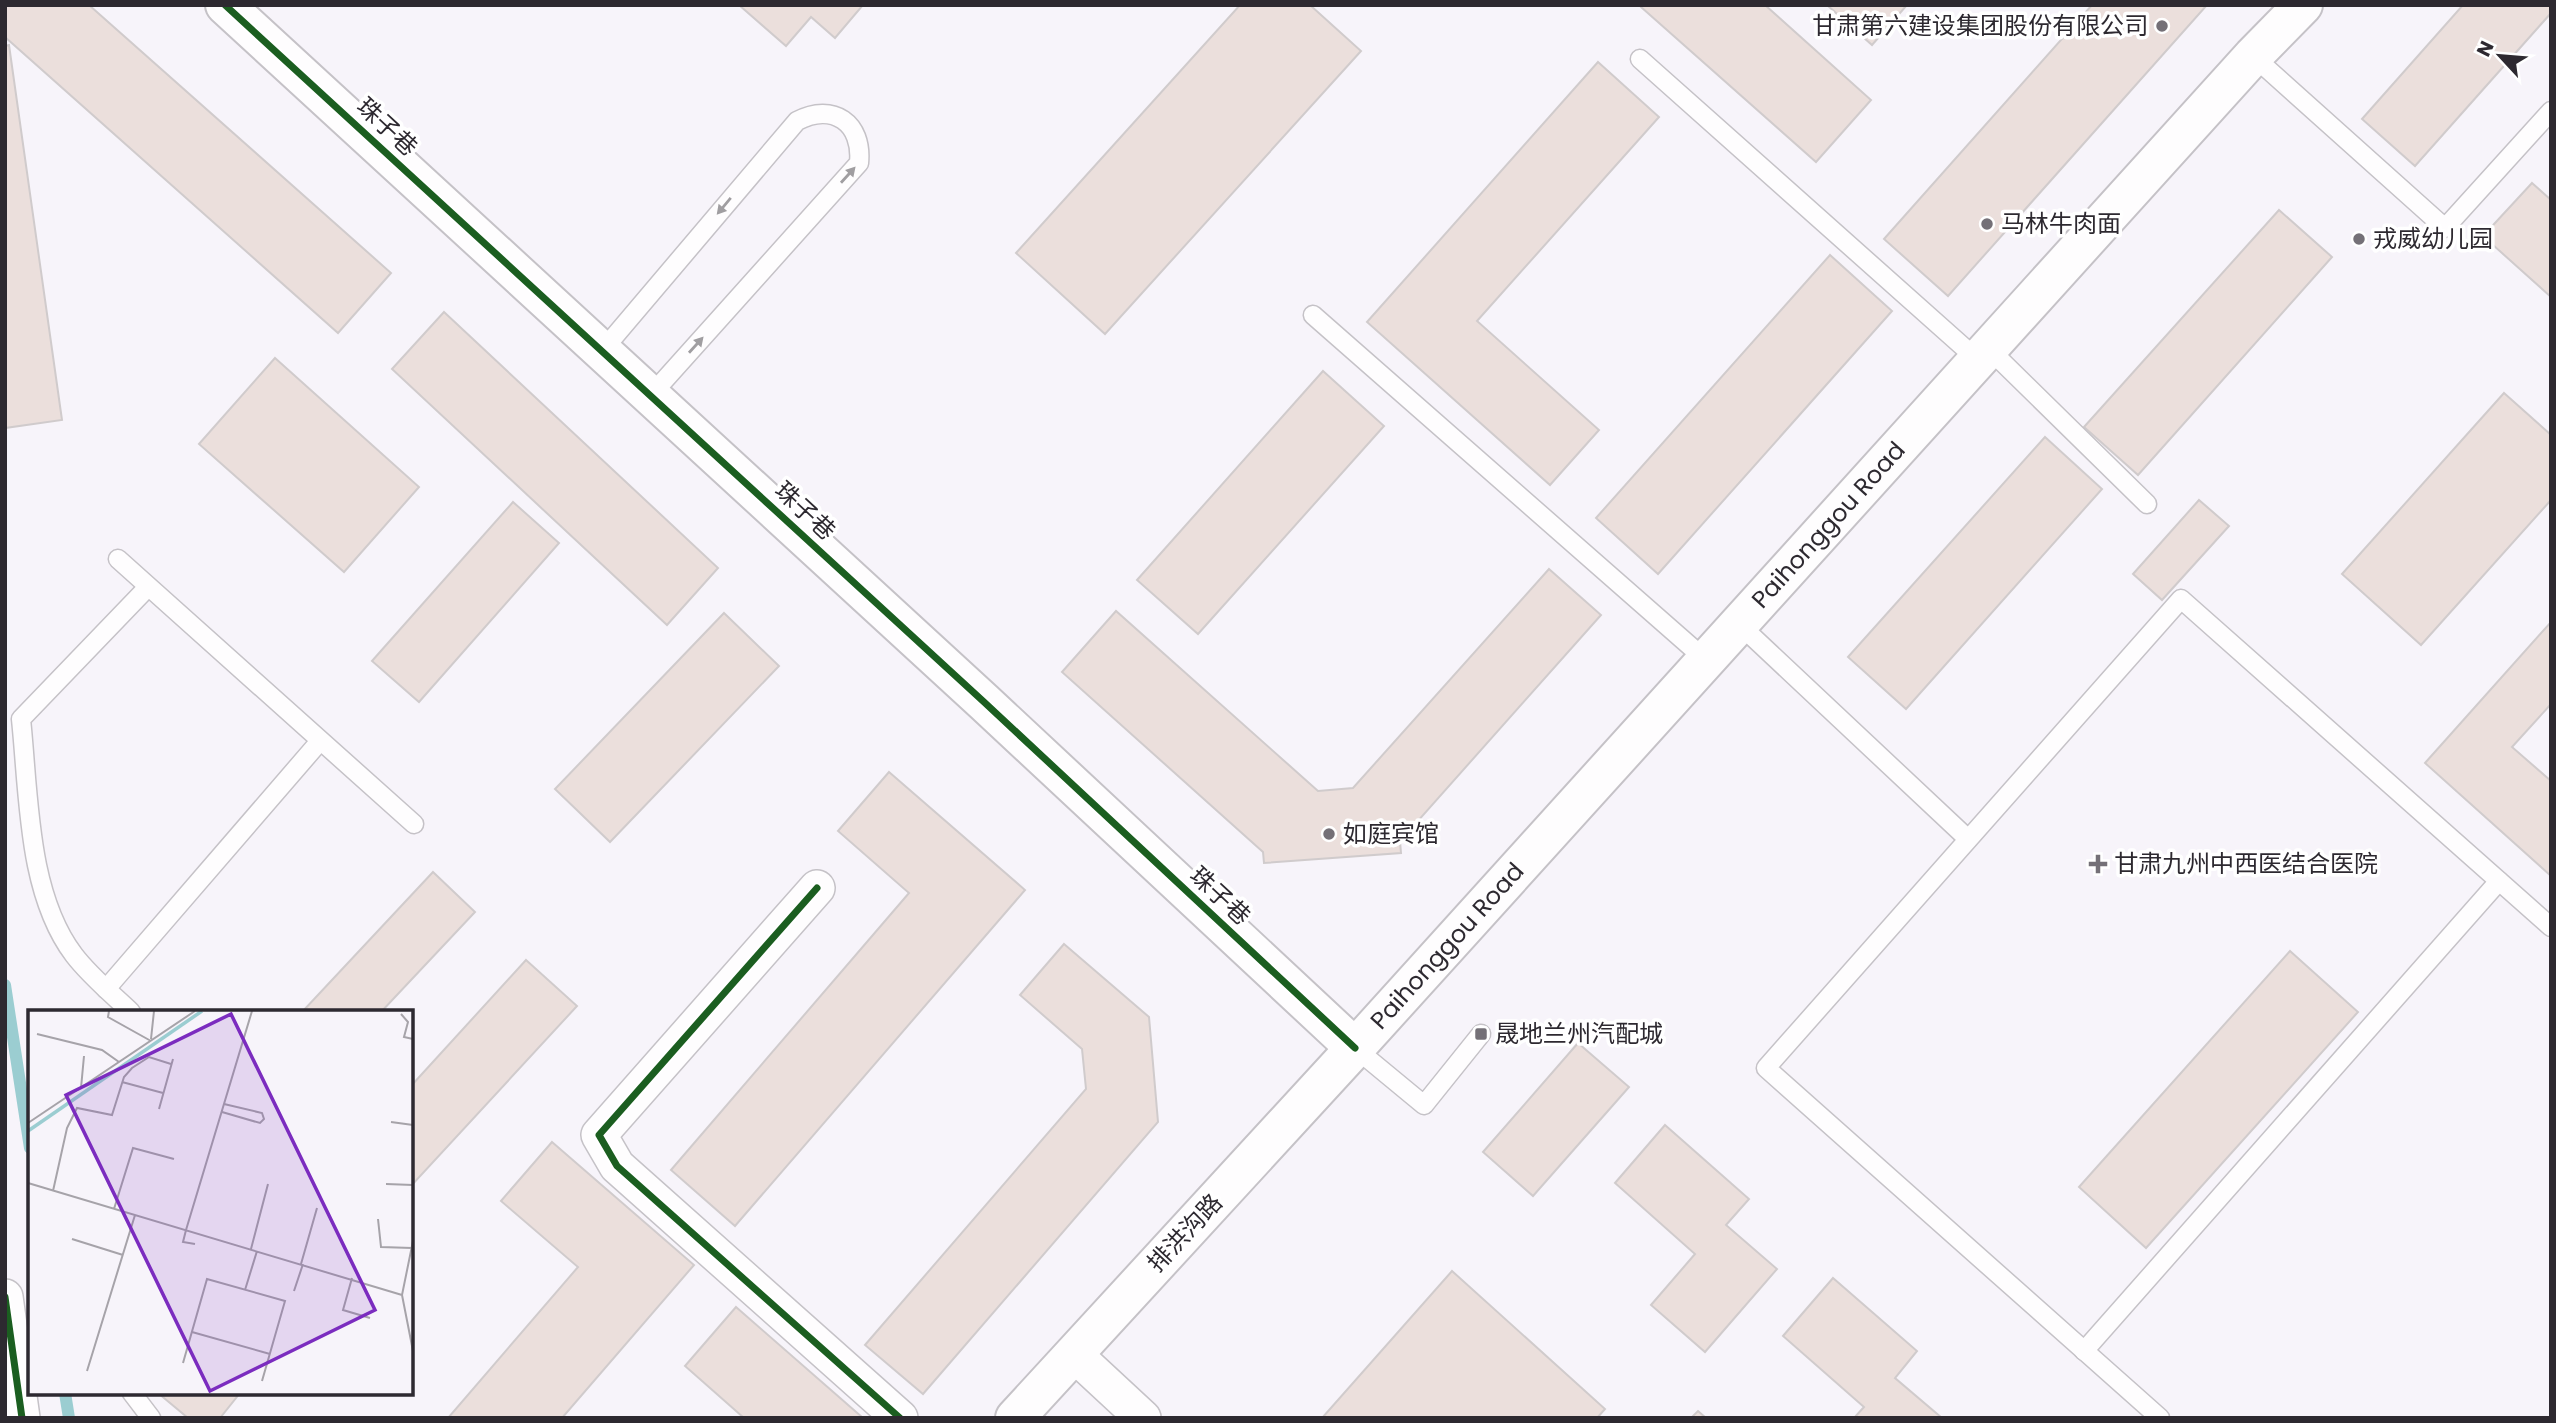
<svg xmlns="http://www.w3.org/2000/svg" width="2556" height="1423" font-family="Poppins,'Noto Sans SC',sans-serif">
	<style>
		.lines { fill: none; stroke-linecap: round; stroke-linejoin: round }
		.stream { stroke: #9bcdd1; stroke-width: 12 }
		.building { fill: #ebdfdc; stroke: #d0cbcc; stroke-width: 2 }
		.service-casing { stroke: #c5c2c7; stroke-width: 21 }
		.minor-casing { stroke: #c5c2c7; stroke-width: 38 }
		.tertiary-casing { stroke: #c5c2c7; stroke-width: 42 }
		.secondary-casing { stroke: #c5c2c7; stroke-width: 42 }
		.service { stroke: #fefdfe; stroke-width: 18 }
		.minor { stroke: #fefdfe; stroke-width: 35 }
		.tertiary { stroke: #fefdfe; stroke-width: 38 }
		.secondary { stroke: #fefdfe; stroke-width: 38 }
		.cycleway-casing { stroke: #fff; stroke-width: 11 }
		.cycleway { stroke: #1b5e20; stroke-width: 7 }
		.oneway { fill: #a09ea1 }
		.poi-dot { fill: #747077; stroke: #fff; stroke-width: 2.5 }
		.labels { text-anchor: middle; stroke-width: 7; stroke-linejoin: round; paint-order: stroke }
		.poi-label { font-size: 24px; fill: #2d2930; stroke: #fff; text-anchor: start }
		.street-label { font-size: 24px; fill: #2d2930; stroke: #fff }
		.inset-river { fill: none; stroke: #9bcdd1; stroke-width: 3.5 }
		.inset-road { fill: none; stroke: #a6a3a9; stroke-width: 2 }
		.view { fill: #7b2cbf; fill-opacity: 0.15; stroke: #7b2cbf; stroke-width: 3.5 }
		.inset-edge { fill: none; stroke: #2d2930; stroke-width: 3.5 }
	</style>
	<rect width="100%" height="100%" fill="#f7f4fa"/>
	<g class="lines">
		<g class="stream">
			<path d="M5 985 30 1148"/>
			<path d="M65 1393 69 1418"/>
		</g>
	</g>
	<g class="building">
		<path d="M5 5H89L391 273 338 333 5 37Z"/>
		<path d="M739 5H863L835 38 811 17 786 46Z"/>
		<path d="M1240 5H1310L1361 51 1105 334 1016 253Z"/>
		<path d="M1642 5H1765L1871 100 1816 162 1641 7Z"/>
		<path d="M1827 5H1907L1872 45Z"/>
		<path d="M2092 5H2207L1948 296 1884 239Z"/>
		<path d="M2463 5H2551V13L2415 166 2362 119Z"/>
		<path d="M9 45 62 420 5 428V46Z"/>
		<path d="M1598 62 1659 117 1477 321 1599 430 1550 485 1367 322Z"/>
		<path d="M2532 183 2551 200V297L2483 236Z"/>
		<path d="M2279 210 2332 257 2138 475 2084 427Z"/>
		<path d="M1830 255 1892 311 1658 574 1596 518Z"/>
		<path d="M444 312 718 568 667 625 392 369Z"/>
		<path d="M275 358 419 487 344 572 199 444Z"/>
		<path d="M1323 371 1384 426 1198 634 1137 580Z"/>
		<path d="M2504 393 2551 435V500L2421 645 2342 574Z"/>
		<path d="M2045 437 2102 489 1906 709 1848 657Z"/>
		<path d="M2199 500 2229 526 2162 600 2133 574Z"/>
		<path d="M513 502 559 543 419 702 372 661Z"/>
		<path d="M1549 569 1601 615 1400 841 1401 853 1264 863 1263 852 1062 672 1116 611 1318 791 1353 788Z"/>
		<path d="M724 613 779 666 610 842 555 789Z"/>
		<path d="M2551 622V704L2512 747 2551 781V876L2425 763Z"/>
		<path d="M889 772 1025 890 735 1226 671 1170 909 893 838 831Z"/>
		<path d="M433 872 475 912 381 1012H302Z"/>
		<path d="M1064 944 1149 1017 1158 1122 923 1394 865 1345 1086 1089 1082 1049 1020 995Z"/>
		<path d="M2290 951 2358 1012 2146 1248 2079 1187Z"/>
		<path d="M526 960 577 1006 411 1186V1086Z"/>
		<path d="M1578 1043 1629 1087 1533 1196 1483 1152Z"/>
		<path d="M1665 1125 1749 1199 1726 1225 1777 1269 1705 1352 1651 1305 1695 1254 1615 1183Z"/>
		<path d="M552 1142 694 1265 562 1418H448L578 1267 501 1201Z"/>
		<path d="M1452 1271 1605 1409 1597 1418H1322Z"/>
		<path d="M1833 1278 1917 1351 1895 1378 1942 1418H1854L1864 1407 1783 1336Z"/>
		<path d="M736 1307 863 1418H744L685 1366Z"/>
		<path d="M158 1393H240L220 1418H188Z"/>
		<path d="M1698 1411 1706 1418H1691Z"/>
	</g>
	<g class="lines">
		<defs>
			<g id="service">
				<path d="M2253 56 2445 228 2551 111"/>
				<path d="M1640 59 1978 360"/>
				<path d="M1313 315 1706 660"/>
				<path d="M1988 348 2147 504"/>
				<path d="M602 351 797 121C833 102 863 123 859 163L651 395"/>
				<path d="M118 559 414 824"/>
				<path d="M1739 624 1968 839"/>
				<path d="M106 989 320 741"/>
				<path d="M131 1012C112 994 90 976 74 955 27 893 29 794 21 719L148 587"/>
				<path d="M1355 1048 1424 1105 1481 1034"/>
				<path d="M2084 1351 2499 881"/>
				<path d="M132 1393 151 1418"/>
				<path d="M2160 1418 1766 1068 2181 599 2551 927"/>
			</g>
			<g id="minor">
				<path d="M817 888 599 1135 617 1166 900 1418"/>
				<path d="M5 1297 22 1418"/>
				<path d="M1074 1354 1143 1418"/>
			</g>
			<path id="tertiary" d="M225 5 984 702 1355 1048"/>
			<g id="secondary">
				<path id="s1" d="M1015 1418 1355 1048 2253 56 2303 5"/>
			</g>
		</defs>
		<use href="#service" class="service-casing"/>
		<use href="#minor" class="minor-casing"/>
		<use href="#tertiary" class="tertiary-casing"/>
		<use href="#secondary" class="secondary-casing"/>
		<use href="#service" class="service"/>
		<use href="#minor" class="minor"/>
		<use href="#tertiary" class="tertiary"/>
		<use href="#secondary" class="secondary"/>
		<defs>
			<g id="cycleway">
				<path d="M225 5 984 702 1355 1048"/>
				<path d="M817 888 599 1135 617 1166 900 1418"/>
				<path d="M5 1297 22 1418"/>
			</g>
		</defs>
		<use href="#cycleway" class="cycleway-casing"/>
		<use href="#cycleway" class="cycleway"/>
	</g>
	<defs><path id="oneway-solid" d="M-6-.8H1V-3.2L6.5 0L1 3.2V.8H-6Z" transform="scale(1.75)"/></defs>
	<g class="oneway">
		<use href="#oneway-solid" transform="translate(848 175) rotate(-48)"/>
		<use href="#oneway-solid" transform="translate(724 206) rotate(130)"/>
		<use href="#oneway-solid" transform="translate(696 345) rotate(-48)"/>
	</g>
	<g class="poi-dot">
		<circle cx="2162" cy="26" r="7"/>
		<circle cx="1987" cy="224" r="7"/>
		<circle cx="2359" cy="239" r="7"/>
		<circle cx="1329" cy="834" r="7"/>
		<path d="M2094.5 853.5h7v7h7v7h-7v7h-7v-7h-7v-7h7z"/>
		<rect x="1474" y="1027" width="14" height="14" rx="3.5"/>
	</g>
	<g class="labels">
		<g class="poi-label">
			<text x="2148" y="34" text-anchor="end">甘肃第六建设集团股份有限公司</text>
			<text x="2001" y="232">马林牛肉面</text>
			<text x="2373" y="247">戎威幼儿园</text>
			<text x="1343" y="842">如庭宾馆</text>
			<text x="2114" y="872">甘肃九州中西医结合医院</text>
			<text x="1495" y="1042">晟地兰州汽配城</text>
		</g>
		<g class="street-label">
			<text transform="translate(387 127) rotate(43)" y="8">珠子巷</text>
			<text transform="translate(805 511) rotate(43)" y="8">珠子巷</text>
			<text dy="8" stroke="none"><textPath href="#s1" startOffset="1208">Paihonggou Road</textPath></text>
			<text transform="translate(1220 896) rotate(43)" y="8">珠子巷</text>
			<text dy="8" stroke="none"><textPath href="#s1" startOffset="640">Paihonggou Road</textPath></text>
			<text transform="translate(1185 1233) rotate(-47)" y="8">排洪沟路</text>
		</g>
	</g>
	<g transform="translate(28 1010)">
		<rect width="385" height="385" fill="#f7f4fa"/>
		<path class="inset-river" d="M0 121 174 1"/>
		<path class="inset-road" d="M81 1 80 7 123 31M373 4 380 12 376 27 385 29M9 24 74 40 91 52M123 29 126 1M94 72 135 83M53 78 56 46M131 99 145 49M194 102 232 113 236 109 234 103 196 94M363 112 385 115M0 113 167 1M0 173 374 285M358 174 385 175M25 181 39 118 49 98 84 105 96 67 104 58 121 47 143 54M86 199 105 138 146 149M350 209 353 237 384 238M44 229 95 245M385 231 374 285 385 341M167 234 155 232 158 220 224 1M223 239 240 174M273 254 289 198M324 268 315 300 342 308M217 280 229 241M266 281 275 254M164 322 242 344M155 353 179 269 257 291 234 371M59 361 107 205"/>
		<path class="view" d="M203 4 347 300 182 381 38 85Z"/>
		<rect width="385" height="385" class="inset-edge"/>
	</g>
	<rect width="2556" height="1423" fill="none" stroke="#2d2930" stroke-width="14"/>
	<g transform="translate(2500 56) rotate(296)" stroke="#ffffff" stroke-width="5" paint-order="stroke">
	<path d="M0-5L12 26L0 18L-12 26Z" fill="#2d2930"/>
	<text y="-10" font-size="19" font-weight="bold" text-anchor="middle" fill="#2d2930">N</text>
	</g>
</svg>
